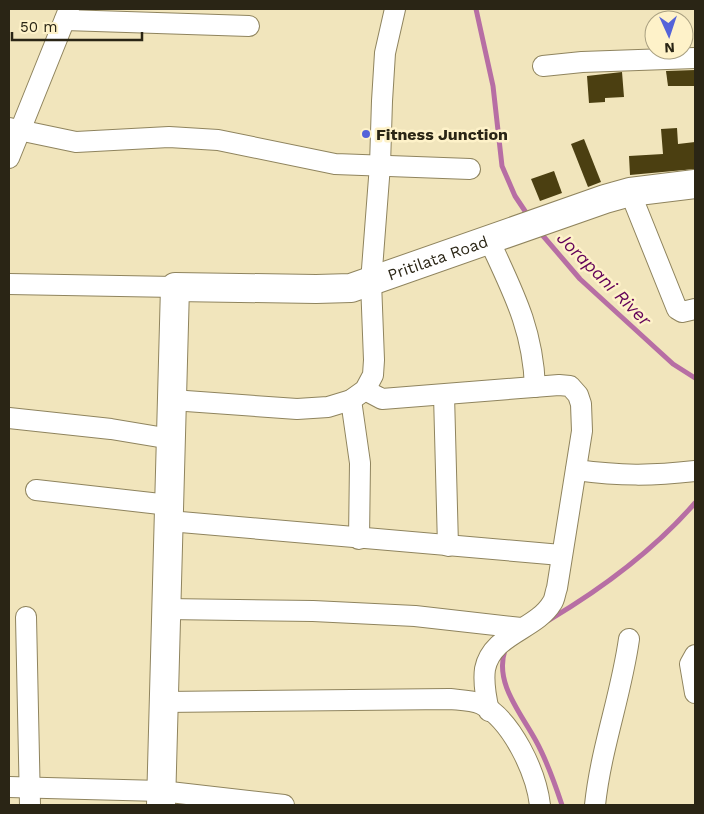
<svg xmlns="http://www.w3.org/2000/svg" width="704" height="814" font-family="'Work Sans',sans-serif">
	<style>
		.lines { fill: none; stroke-linecap: round; stroke-linejoin: round }
		.stream { stroke: #b76ea4; stroke-width: 5 }
		.building { fill: #4b3f11 }
		.street-casing { stroke: #8f845e; stroke-width: 22 }
		.secondary-casing { stroke: #8f845e; stroke-width: 30 }
		.street { stroke: #fff; stroke-width: 20 }
		.secondary { stroke: #fff; stroke-width: 28 }
		.poi-dot { fill: #5463d9; stroke: #fef2c9; stroke-width: 2 }
		.labels { text-anchor: middle; stroke-width: 5; stroke-linejoin: round; paint-order: stroke }
		.poi-label { font-size: 16px; font-weight: bold; fill: #2a2515; stroke: #fef2c9; text-anchor: start }
		.street-label { font-size: 16px; fill: #2a2515; stroke: #fef2c9 }
		.water-label { font-size: 18px; font-style: italic; fill: #620058; stroke: #fef2c9 }
	</style>
	<rect width="100%" height="100%" fill="#f1e5bc"/>
	<g class="lines">
		<g class="stream">
			<path d="M476 9 493 86 502 166 515 196 529 217"/>
			<path d="M538 230 580 279 673 364 695 378"/>
			<path d="M549 620C603 588 653 551 695 503"/>
			<path d="M505 650C494 683 521 713 536 741 547 761 555 784 562 805"/>
		</g>
	</g>
	<g class="building">
		<path d="M695 70V86H668L666 71Z"/>
		<path d="M622 72 624 97 605 98V102L589 103 587 76Z"/>
		<path d="M677 128 678 144 695 142V169L630 175 629 156 663 154 661 129Z"/>
		<path d="M584 139 601 182 588 187 571 144Z"/>
		<path d="M554 171 562 193 540 201 531 179Z"/>
	</g>
	<g class="lines">
		<defs>
			<g id="street">
				<path d="M65 20 249 26"/>
				<path d="M543 66 582 62 695 58"/>
				<path d="M9 128 76 142 169 137 218 140 335 164 470 169"/>
				<path d="M9 158 69 9"/>
				<path d="M630 192 677 309 682 312 695 309"/>
				<path d="M489 240C513 292 533 329 535 387"/>
				<path d="M9 284 175 287"/>
				<path d="M365 390 382 399 559 385 570 386 578 395 581 404 582 431 557 588C555 593 555 599 552 603 536 630 492 634 485 669 483 683 486 698 489 711"/>
				<path d="M444 395 448 546"/>
				<path d="M172 400 297 409 328 407 351 400 365 390 373 375 374 360 371 282 380 165 382 101 385 53 395 9"/>
				<path d="M351 400 360 463 359 539"/>
				<path d="M9 418 111 429 171 439"/>
				<path d="M576 470C621 476 651 476 695 471"/>
				<path d="M36 490 169 505"/>
				<path d="M169 521 561 555"/>
				<path d="M166 609 313 611 415 616 521 628"/>
				<path d="M26 617 30 805"/>
				<path d="M695 655 690 664 695 693"/>
				<path d="M164 702 450 699C459 700 472 700 481 704 512 720 536 772 540 805"/>
				<path d="M9 787 161 791 284 805"/>
				<path d="M595 805C601 748 621 696 629 639"/>
			</g>
			<g id="secondary">
				<path id="s1" d="M161 805 175 287 316 289 351 288 605 199 630 192 695 184"/>
			</g>
		</defs>
		<use href="#street" class="street-casing"/>
		<use href="#secondary" class="secondary-casing"/>
		<use href="#street" class="street"/>
		<use href="#secondary" class="secondary"/>
	</g>
	<circle class="poi-dot" cx="366" cy="134" r="5"/>
	<g class="labels">
		<g class="poi-label">
			<text x="376" y="140">Fitness Junction</text>
		</g>
		<g class="street-label">
			<text dy="6" stroke="none"><textPath href="#s1" startOffset="786">Pritilata Road</textPath></text>
		</g>
		<g class="water-label">
			<text transform="translate(604 279) rotate(45)" y="6">Jorapani River</text>
		</g>
	</g>
	<rect width="704" height="814" fill="none" stroke="#2a2515" stroke-width="20"/>
	<g transform="translate(669 35) rotate(177)"><circle r="24" fill="#fef2c9" stroke="#a9a081"/>
	<path d="M0-4L9 19L0 12L-9 19Z" fill="#5463d9"/>
	<text y="-8" font-size="14" font-weight="bold" text-anchor="middle" fill="#2a2515">N</text>
	</g>
	<path d="M12 32v8h130v-8" fill="none" stroke="#2a2515" stroke-width="2.5"/>
	<text x="20" y="32" font-size="15" fill="#2a2515" stroke="#fef2c9" stroke-width="4" paint-order="stroke">50 m</text>
</svg>
